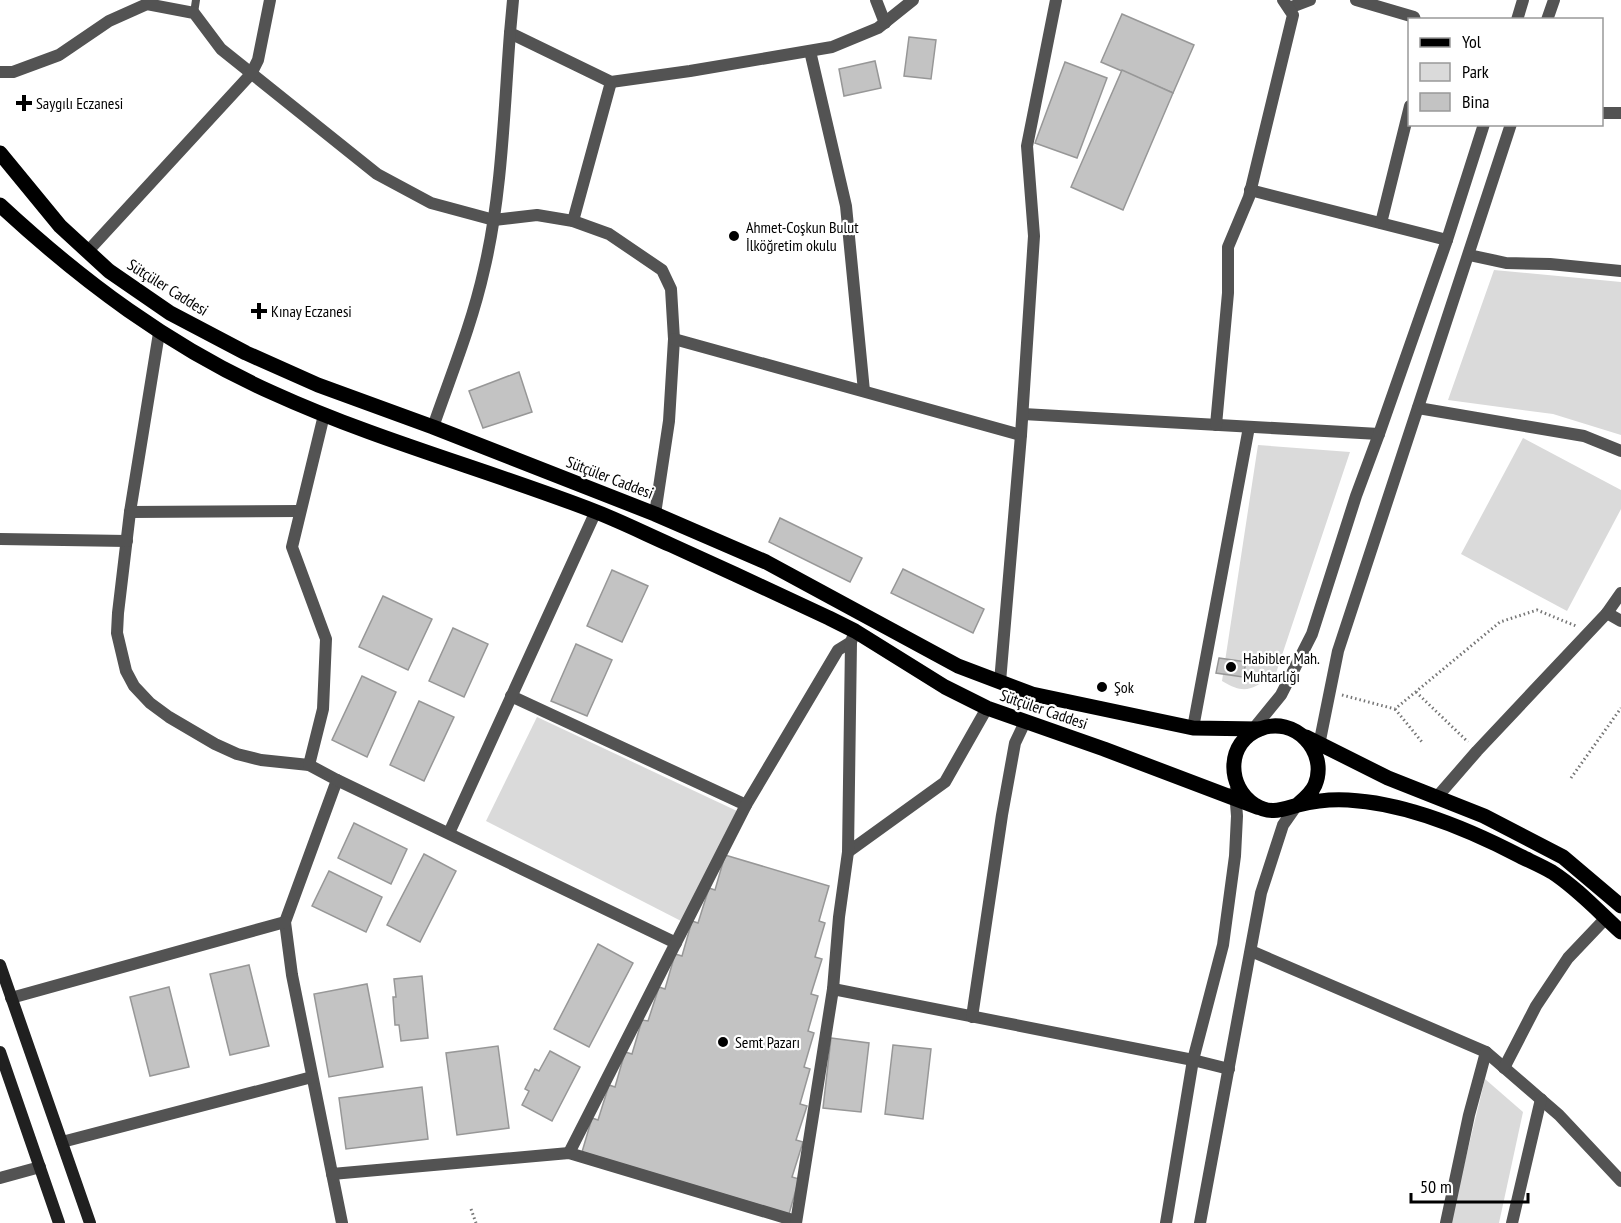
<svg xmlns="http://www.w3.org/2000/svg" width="1621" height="1223" font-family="'PT Sans Narrow',sans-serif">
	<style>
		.green { fill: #dadada }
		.building { fill: #c3c3c3; stroke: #979797; stroke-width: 1.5 }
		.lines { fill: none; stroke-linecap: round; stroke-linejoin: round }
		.path { stroke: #757575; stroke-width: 3; stroke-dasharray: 1.5 3; stroke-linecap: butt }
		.service { stroke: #535353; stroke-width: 8 }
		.minor { stroke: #535353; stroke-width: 12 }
		.tertiary { stroke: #535353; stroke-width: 12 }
		.secondary { stroke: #202020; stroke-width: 12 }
		.primary { stroke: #000; stroke-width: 15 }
		.poi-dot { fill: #000; stroke: #fff; stroke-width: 2 }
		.labels { text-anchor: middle; stroke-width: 4.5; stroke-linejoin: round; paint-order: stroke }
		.poi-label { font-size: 16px; fill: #000; stroke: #fff; text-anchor: start }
		.street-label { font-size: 16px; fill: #000; stroke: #fff }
	</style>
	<rect width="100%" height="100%" fill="#fff"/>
	<g class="green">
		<path d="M1494 270 1621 282V435L1553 414 1448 400Z"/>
		<path d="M1523 438 1621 490V509L1567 611 1461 554Z"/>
		<path d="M1258 445 1350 452 1275 676C1251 688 1247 696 1222 681Z"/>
		<path d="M537 717 737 811 683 922 486 821Z"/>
		<path d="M1485 1079 1523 1112 1499 1223H1450Z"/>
	</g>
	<g class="building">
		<path d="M1122 14 1194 45 1173 93 1101 62Z"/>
		<path d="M909 37 936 40 931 79 904 76Z"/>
		<path d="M875 61 881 88 844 96 839 69Z"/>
		<path d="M1065 62 1107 78 1077 158 1035 143Z"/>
		<path d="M1122 70 1173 93 1123 210 1071 187Z"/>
		<path d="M519 372 532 412 483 428 469 391Z"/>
		<path d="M780 518 862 558 850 582 769 542Z"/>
		<path d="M903 569 984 609 973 633 891 593Z"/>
		<path d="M612 570 648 586 622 642 587 626Z"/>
		<path d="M383 596 432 619 408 670 359 647Z"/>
		<path d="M453 628 488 644 464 697 429 681Z"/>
		<path d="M576 644 612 660 587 716 551 701Z"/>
		<path d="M1219 658 1246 662 1243 677 1216 673Z"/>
		<path d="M362 676 396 692 367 757 332 740Z"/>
		<path d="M419 701 454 717 424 781 390 765Z"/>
		<path d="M354 823 407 849 391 884 338 858Z"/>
		<path d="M424 854 456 871 420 942 387 925Z"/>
		<path d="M725 855 829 886 819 921 825 923 815 957 822 959 811 994 818 996 808 1031 814 1033 804 1067 810 1069 800 1104 807 1106 796 1140 803 1142 792 1177 799 1179 789 1214 582 1152 592 1118 598 1120 609 1085 615 1087 625 1052 632 1054 642 1020 648 1021 659 987 665 989 675 954 682 956 692 921 698 923 709 888 715 890Z"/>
		<path d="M329 871 382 897 366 932 312 906Z"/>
		<path d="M598 944 633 963 589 1047 554 1029Z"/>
		<path d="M249 965 269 1046 230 1055 210 974Z"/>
		<path d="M422 976 428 1038 401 1041 399 1025H395L393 997H396L394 979Z"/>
		<path d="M367 984 383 1067 329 1077 314 994Z"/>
		<path d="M169 987 189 1067 150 1076 130 997Z"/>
		<path d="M831 1038 869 1043 861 1112 823 1108Z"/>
		<path d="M893 1045 931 1049 923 1119 885 1114Z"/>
		<path d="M498 1046 509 1128 457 1135 446 1053Z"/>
		<path d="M550 1051 580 1067 552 1121 522 1105 529 1091 525 1089 535 1069 539 1071Z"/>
		<path d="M422 1087 428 1139 346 1149 339 1098Z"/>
	</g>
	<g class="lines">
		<g class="path">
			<path d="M1416 692 1468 742"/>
			<path d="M1342 695 1395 709 1500 622 1537 610 1576 626"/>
			<path d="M1395 709 1422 742"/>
			<path d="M1571 778 1621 708"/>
			<path d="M471 1209 476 1223"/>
		</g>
		<path class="service" d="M194 13 196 0"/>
		<g class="minor">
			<path d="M513 0 510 33 611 82 690 71 832 47 878 28 913 0"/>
			<path d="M876 0 885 23"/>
			<path d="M1356 0 1414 17 1415 20"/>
			<path d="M1289 8 1310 0"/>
			<path d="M810 51 846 206 864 391"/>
			<path d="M0 72H13L59 55 109 21 147 4 194 13 221 49 377 174 431 203 494 220 537 215 573 221 609 234 662 270 671 289 674 339 669 421 655 514"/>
			<path d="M1602 113H1621"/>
			<path d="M1250 190 1447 240"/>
			<path d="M573 221 611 82"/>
			<path d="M1381 223 1410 106"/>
			<path d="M88 251 251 74 258 60 270 0"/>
			<path d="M1469 255 1506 263 1550 264 1621 271"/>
			<path d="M159 333 130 512 118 613 117 633 126 671 134 686 150 703 169 717 215 744 237 754 261 760 309 765 337 780 285 922 292 975 342 1223"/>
			<path d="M674 339 1021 435"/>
			<path d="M1418 408 1584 436 1621 451"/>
			<path d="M1023 414 1379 434"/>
			<path d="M1216 425 1228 293V247L1249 197 1293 15 1283 0"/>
			<path d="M433 427C451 375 472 324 484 270 502 195 504 110 510 33"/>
			<path d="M130 512 300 511"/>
			<path d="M0 539 127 541"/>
			<path d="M1607 613 1621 621"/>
			<path d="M1000 682 1021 435 1034 236 1027 146 1056 0"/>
			<path d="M511 696 746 805"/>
			<path d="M1193 728 1249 427"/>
			<path d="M309 765 323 709 326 639 292 547 324 415"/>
			<path d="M337 780 676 943"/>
			<path d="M1437 797 1477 751 1607 613 1621 593"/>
			<path d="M449 833 596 511"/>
			<path d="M848 852 945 782 987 708"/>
			<path d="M1251 951 1486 1052 1559 1115 1621 1181"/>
			<path d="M833 989 1193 1060"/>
			<path d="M11 998 285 922"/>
			<path d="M972 1017 1002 815 1015 743 1025 722"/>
			<path d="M1504 1068 1536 1006 1568 958 1606 918"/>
			<path d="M62 1142 312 1077"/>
			<path d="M569 1153 746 805 838 650 851 642"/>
			<path d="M332 1174 569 1153 796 1221"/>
			<path d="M0 1178 40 1167"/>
			<path d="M796 1223 833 989 839 917 848 852 851 642 855 631"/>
			<path d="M1446 1223 1469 1115 1486 1052"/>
			<path d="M1512 1223 1541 1099"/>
		</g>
		<g class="tertiary">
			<path d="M1517 20 1523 0"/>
			<path d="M1547 20 1554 0"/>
			<path d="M1250 733 1281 695 1312 634 1356 496 1379 434 1447 240 1484 124"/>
			<path d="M1318 750 1338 651 1511 124"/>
			<path d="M1193 1060 1229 1069"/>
			<path d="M1166 1223 1193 1060 1223 945 1235 856 1237 816 1235 791"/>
			<path d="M1200 1223 1261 893 1283 825 1297 805"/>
		</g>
		<g class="secondary">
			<path d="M0 965 90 1223"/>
			<path d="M0 1052 59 1223"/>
		</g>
		<g class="primary">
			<path d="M0 153 60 226 109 271 170 313 246 353 318 385 433 427 655 514 766 562 958 666 1032 694 1193 728 1259 729"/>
			<path d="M0 205C82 281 170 347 273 393 376 440 488 470 594 511 620 521 646 534 671 545 724 569 776 593 829 618L855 631 945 687 987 708 1104 749 1257 807"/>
			<path d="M1306 737 1388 778 1484 816 1563 857 1621 906"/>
			<path d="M1297 805C1304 799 1311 794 1315 785 1329 751 1294 715 1260 729 1226 742 1226 787 1255 805 1270 815 1283 809 1298 805 1314 801 1332 799 1348 800 1407 803 1468 829 1520 856 1530 861 1542 866 1552 872 1577 888 1599 912 1621 932"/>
		</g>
	</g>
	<g class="poi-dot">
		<path d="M21 94h6v6h6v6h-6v6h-6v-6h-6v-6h6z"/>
		<circle cx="734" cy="236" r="6"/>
		<path d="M256 302h6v6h6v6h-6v6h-6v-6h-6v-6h6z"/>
		<circle cx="1231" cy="667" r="6"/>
		<circle cx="1102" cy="687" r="6"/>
		<circle cx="723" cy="1042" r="6"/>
	</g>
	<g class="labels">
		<g class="poi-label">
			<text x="36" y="109">Saygılı Eczanesi</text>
			<text x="746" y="233">Ahmet-Coşkun Bulut<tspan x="746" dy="18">İlköğretim okulu</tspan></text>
			<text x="271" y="317">Kınay Eczanesi</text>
			<text x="1243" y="664">Habibler Mah.<tspan x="1243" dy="18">Muhtarlığı</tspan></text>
			<text x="1114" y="693">Şok</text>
			<text x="735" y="1048">Semt Pazarı</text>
		</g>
		<g class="street-label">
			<text transform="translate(168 287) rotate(32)" y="6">Sütçüler Caddesi</text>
			<text transform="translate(610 477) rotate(21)" y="6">Sütçüler Caddesi</text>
			<text transform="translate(1044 709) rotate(19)" y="6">Sütçüler Caddesi</text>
		</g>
	</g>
	<rect x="1408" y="18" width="195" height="108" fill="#ffffff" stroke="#999999" stroke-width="1.5"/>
	<rect x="1420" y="38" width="30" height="9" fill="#000000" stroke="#999999" stroke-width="1.5"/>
	<text x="1462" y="48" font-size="18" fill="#000000">Yol</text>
	<rect x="1420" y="63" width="30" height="18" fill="#dadada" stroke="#999999" stroke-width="1.5"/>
	<text x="1462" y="78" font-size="18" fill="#000000">Park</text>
	<rect x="1420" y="93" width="30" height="18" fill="#c3c3c3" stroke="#999999" stroke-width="1.5"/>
	<text x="1462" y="108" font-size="18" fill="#000000">Bina</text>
	<path d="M1411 1193v9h117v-9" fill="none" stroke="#000000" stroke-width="3"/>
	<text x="1420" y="1193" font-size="18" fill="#000000" stroke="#ffffff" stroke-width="4.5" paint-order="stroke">50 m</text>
</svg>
